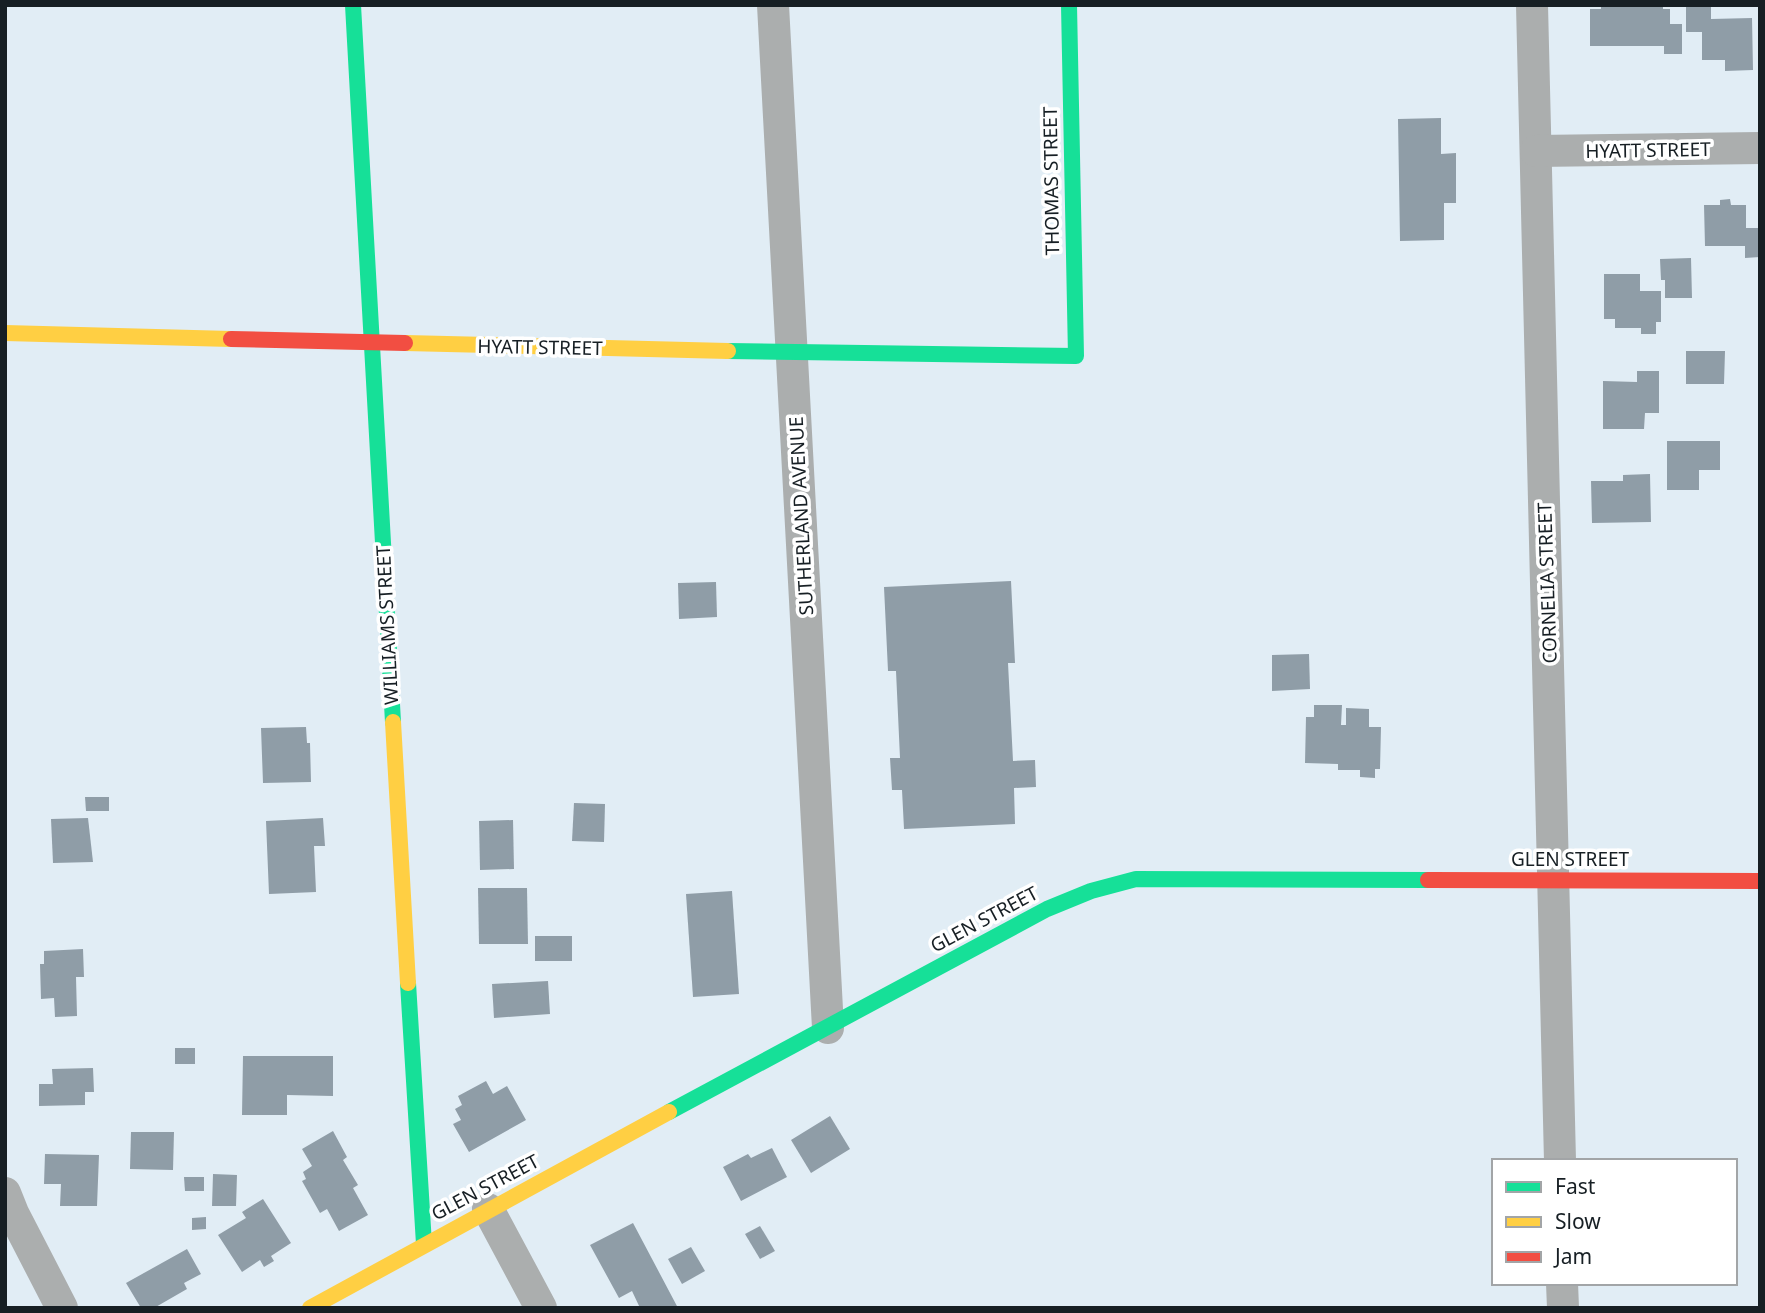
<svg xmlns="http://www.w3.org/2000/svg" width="1765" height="1313" font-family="'Noto Sans',sans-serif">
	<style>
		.building { fill: #8f9da7 }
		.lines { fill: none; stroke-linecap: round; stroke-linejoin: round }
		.street { stroke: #abaeae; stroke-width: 32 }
		.fast { stroke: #16e098; stroke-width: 16 }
		.slow { stroke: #ffcf43; stroke-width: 16 }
		.jam { stroke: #f24e42; stroke-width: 16 }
		.labels { text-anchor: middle; stroke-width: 7; stroke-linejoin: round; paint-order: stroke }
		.street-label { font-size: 19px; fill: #171f24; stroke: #fff }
	</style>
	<rect width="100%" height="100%" fill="#e1edf5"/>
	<g class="building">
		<path d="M1601 5H1663V9H1670V24H1682V54H1664V46H1590V9H1601Z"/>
		<path d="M1686 5H1711V19L1752 18 1753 70 1725 71V60H1702V32H1686Z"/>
		<path d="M1441 118V154L1456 153V203H1444V240L1400 241 1398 119Z"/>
		<path d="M1730 199 1731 205H1746V228H1760V257L1745 258V246H1705L1704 205H1720V200Z"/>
		<path d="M1691 258 1692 298H1665V280H1661L1660 259Z"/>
		<path d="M1604 274H1640V291H1661V322H1656V334H1641V328H1615V319H1604Z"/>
		<path d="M1686 351H1725L1724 384H1686Z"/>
		<path d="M1637 371H1659V413H1645L1644 429H1603V381L1637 382Z"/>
		<path d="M1667 441H1720V470H1699V490H1667Z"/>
		<path d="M1650 474 1651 522 1592 523 1591 481H1623V475Z"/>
		<path d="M1011 581 1015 663H1008L1013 761 1035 760 1036 787 1014 788 1015 824 904 829 902 790H892L890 758H900L896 671H888L884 587Z"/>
		<path d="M716 582 717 617 679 619 678 583Z"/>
		<path d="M1309 654 1310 689 1272 691V655Z"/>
		<path d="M1314 705H1342L1341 725H1346V708L1369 709V727H1381L1380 769H1375V778L1360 777V770H1338V764L1305 763 1306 717H1314Z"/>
		<path d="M306 727 307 743H310L311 782 263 783 261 728Z"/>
		<path d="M85 797H109V811H86Z"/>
		<path d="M574 803 605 804 604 842 572 841Z"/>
		<path d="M88 818 93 862 53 863 51 819Z"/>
		<path d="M323 818 325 846H314L316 892 269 894 266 821Z"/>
		<path d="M513 820 514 869 480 870 479 821Z"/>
		<path d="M478 888H527L528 944H479Z"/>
		<path d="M732 891 739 994 693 997 686 894Z"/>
		<rect x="535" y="936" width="37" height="25"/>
		<path d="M83 949 84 977H76L77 1016 55 1017 54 998 41 999 40 964H44V951Z"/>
		<path d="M548 981 550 1014 494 1018 492 984Z"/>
		<rect x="175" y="1048" width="20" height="16"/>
		<path d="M243 1056H333V1096L287 1095V1115H242Z"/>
		<path d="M93 1068 94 1092H85V1105L39 1106V1084H53L52 1069Z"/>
		<path d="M486 1081 493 1094 507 1086 526 1120 469 1152 453 1124 461 1120 455 1109 462 1105 458 1096Z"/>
		<path d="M830 1116 850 1149 811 1173 791 1140Z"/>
		<path d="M333 1131 347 1157 343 1160 358 1185 353 1188 368 1215 339 1231 327 1209 320 1213 302 1181 306 1179 303 1172 312 1166 302 1149Z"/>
		<path d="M131 1132H174L173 1170 130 1169Z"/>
		<path d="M772 1148 787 1177 741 1201 723 1167 748 1154 751 1158Z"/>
		<path d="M45 1154 99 1155 97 1206H60L61 1184H44Z"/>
		<path d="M213 1174 237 1175 236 1206H212Z"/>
		<path d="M184 1177H204V1191H185Z"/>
		<path d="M263 1199 291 1243 271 1256 274 1261 264 1267 260 1260 242 1272 218 1235 246 1218 242 1212Z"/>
		<path d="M206 1217V1229L192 1230V1218Z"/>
		<path d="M633 1223 678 1308H640L632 1291 619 1298 590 1245Z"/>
		<path d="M760 1226 775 1251 760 1259 745 1234Z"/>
		<path d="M691 1247 705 1271 682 1284 668 1259Z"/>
		<path d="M187 1249 201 1274 184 1283 187 1289 154 1308H141L126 1283Z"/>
	</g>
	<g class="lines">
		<g class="street">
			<path d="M773 5 828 1028"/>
			<path d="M1532 5 1560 1161"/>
			<path d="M1536 151 1760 148"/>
			<path d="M5 1193 13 1213 62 1308"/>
			<path d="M488 1209 541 1308"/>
			<path d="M1562 1283 1563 1308"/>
		</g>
		<g class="fast">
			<path d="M353 5 393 722"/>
			<path d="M728 351 1076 356 1069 5"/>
			<path d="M408 983 424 1244"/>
			<path d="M669 1112 1047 909 1091 891 1136 879 1428 880"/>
		</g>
		<g class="slow">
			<path d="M5 333 231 339"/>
			<path d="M405 343 728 351"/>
			<path d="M393 722 408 983"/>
			<path d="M310 1308 669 1112"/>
		</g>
		<g class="jam">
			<path d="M231 339 405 343"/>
			<path d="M1428 880 1760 881"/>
		</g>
	</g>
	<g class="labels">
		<g class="street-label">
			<text transform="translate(1648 150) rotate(-1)" y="7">HYATT STREET</text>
			<text transform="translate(1051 181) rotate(-91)" y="7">THOMAS STREET</text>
			<text transform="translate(540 347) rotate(1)" y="7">HYATT STREET</text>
			<text transform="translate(801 516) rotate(-93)" y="7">SUTHERLAND AVENUE</text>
			<text transform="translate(1547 583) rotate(-92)" y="7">CORNELIA STREET</text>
			<text transform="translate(387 625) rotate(-93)" y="7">WILLIAMS STREET</text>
			<text x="1570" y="866">GLEN STREET</text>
			<text transform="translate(984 919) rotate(-28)" y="7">GLEN STREET</text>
			<text transform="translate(485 1187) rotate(-28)" y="7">GLEN STREET</text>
		</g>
	</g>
	<rect width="1765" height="1313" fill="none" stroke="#171f24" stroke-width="14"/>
	<rect x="1492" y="1159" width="245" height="126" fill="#ffffff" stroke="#a2a5a7" stroke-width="2"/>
	<rect x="1506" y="1182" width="35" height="10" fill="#16e098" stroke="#a2a5a7" stroke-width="2"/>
	<text x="1555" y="1194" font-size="21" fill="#171f24">Fast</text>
	<rect x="1506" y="1217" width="35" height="10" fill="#ffcf43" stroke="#a2a5a7" stroke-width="2"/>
	<text x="1555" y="1229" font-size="21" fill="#171f24">Slow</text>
	<rect x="1506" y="1252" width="35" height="10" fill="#f24e42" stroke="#a2a5a7" stroke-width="2"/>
	<text x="1555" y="1264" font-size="21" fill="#171f24">Jam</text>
</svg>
